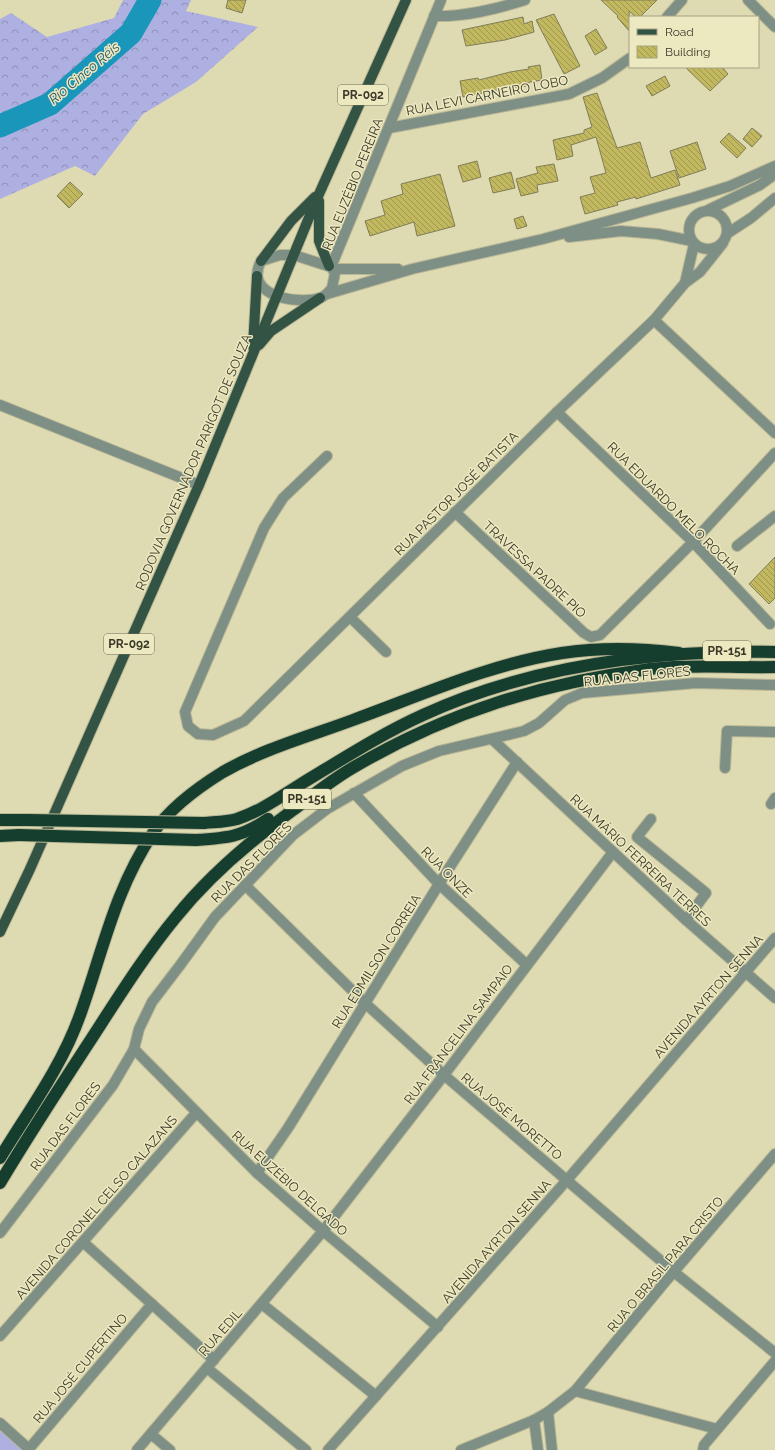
<svg xmlns="http://www.w3.org/2000/svg" width="775" height="1450" font-family="Raleway,sans-serif">
	<style>
		.forest { fill: url(#forest-crowns) }
		.park { fill: #afb0e2 }
		.lines { fill: none; stroke-linecap: round; stroke-linejoin: round }
		.river { stroke: #1996b9; stroke-width: 23 }
		.building { fill: url(#building-back-hatch); stroke: #807d58 }
		.minor-casing { stroke: #bab795; stroke-width: 12 }
		.major-casing { stroke: #bab795; stroke-width: 12 }
		.highway-casing { stroke: #bab795; stroke-width: 14 }
		.minor { stroke: #7e8f86; stroke-width: 10 }
		.major { stroke: #335344; stroke-width: 10 }
		.highway { stroke: #163e2e; stroke-width: 12 }
		.highway-bridge-casing { stroke: #bab795; stroke-width: 14; stroke-linecap: butt }
		.highway-bridge { stroke: #163e2e; stroke-width: 12 }
		.labels { text-anchor: middle; stroke-width: 3; stroke-linejoin: round; paint-order: stroke }
		.shield { fill: #ece8c0; stroke: #706e56; stroke-width: 1 }
		.shield-label { font-size: 12px; font-weight: bold; fill: #3b3929 }
		.street-label { font-size: 13px; fill: #3b3929; stroke: #ece8c0 }
		.water-label { font-size: 14px; font-style: italic; fill: #295767; stroke: #ece8c0 }
	</style>
	<defs>
		<pattern id="forest-crowns" width="20" height="18" patternUnits="userSpaceOnUse"><rect width="20" height="18" fill="#afb0e2"/><path d="M2 6a3 3 0 1 1 6 0M12 15a3 3 0 1 1 6 0" fill="none" stroke="#9090b7"/></pattern>
		<pattern id="building-back-hatch" width="6" height="6" patternUnits="userSpaceOnUse"><rect width="6" height="6" fill="#c1b85f"/><path d="M-1 5l2 2M0 0l6 6M5-1l2 2" fill="none" stroke="#9e974e"/></pattern>
	</defs>
	<rect width="100%" height="100%" fill="#dedbb3"/>
	<path class="forest" d="M123 0H191L186 11 258 27 196 82 143 114 95 176 75 166 0 199V19L11 13 47 37 114 18Z"/>
	<path class="park" d="M0 1426 24 1450H0Z"/>
	<g class="lines">
		<path class="river" d="M0 126 50 104 131 33 150 0"/>
	</g>
	<g class="building">
		<path d="M228 0H246L242 13 226 8Z"/>
		<path d="M601 0H657L640 17H636L629 11 630 32 617 17 618 16Z"/>
		<path d="M554 14 580 66 564 74 536 20Z"/>
		<path d="M523 17 524 24 532 21 534 32 505 40 466 46 462 30Z"/>
		<path d="M596 29 607 48 595 55 585 36Z"/>
		<path d="M540 65 542 80 525 83 526 86 512 88 511 87 463 97 460 81 478 78 479 80 510 72 529 69 528 67Z"/>
		<path d="M685 67H722L728 74 710 91Z"/>
		<path d="M665 76 670 86 652 96 646 86Z"/>
		<path d="M597 93 617 148 640 142 651 178 675 170 680 185 636 199V197L617 202 618 205 585 214 580 197 595 193 590 177 606 173 596 137 571 145 573 156 557 160 553 140 584 133V130L592 127 583 97Z"/>
		<path d="M752 128 762 136 752 147 743 139Z"/>
		<path d="M729 133 746 148 737 158 720 142Z"/>
		<path d="M697 142 706 169 679 178 670 151Z"/>
		<path d="M477 161 481 177 463 182 458 166Z"/>
		<path d="M554 164 558 181 537 185 538 192 521 196 516 179 538 173 536 167Z"/>
		<path d="M511 172 515 188 493 193 489 178Z"/>
		<path d="M440 174 455 226 417 236 414 222 370 236 365 221 385 215 381 201 403 194 401 184Z"/>
		<path d="M70 182 83 194 69 208 57 196Z"/>
		<path d="M523 216 527 226 517 229 514 219Z"/>
		<path d="M775 557V598L769 604 749 584Z"/>
	</g>
	<g class="lines">
		<defs>
			<g id="minor">
				<path d="M748 0 775 27"/>
				<path d="M434 16C465 17 496 9 525 0"/>
				<path d="M667 17 682 0"/>
				<path d="M389 128 569 94 602 78 630 58"/>
				<path d="M708 210 760 185 775 174"/>
				<circle cx="708" cy="230" r="19"/>
				<path d="M728 233 751 218 775 198"/>
				<path d="M569 237 621 231 658 234 692 241"/>
				<path d="M280 255H294L331 267 335 273 332 288C329 292 325 296 320 298 297 305 243 296 261 261Z"/>
				<path d="M331 267 441 0"/>
				<path d="M334 269H398"/>
				<path d="M685 283 694 244"/>
				<path d="M327 294 412 269 543 239 692 198 730 186 775 166"/>
				<path d="M654 320 775 433"/>
				<path d="M0 405 199 485"/>
				<path d="M557 412 693 542 770 624"/>
				<path d="M327 456 283 498 264 528 185 712 188 726 198 734 213 735 244 721 557 412 654 320 685 283 700 272 723 243"/>
				<path d="M455 512 584 633 591 637 600 635 693 542 775 453"/>
				<path d="M737 546 775 516"/>
				<path d="M350 617 386 652"/>
				<path d="M492 739 686 920 775 998"/>
				<path d="M725 768 727 731 775 732"/>
				<path d="M354 793 439 884 527 965"/>
				<path d="M771 804 775 798"/>
				<path d="M651 819 637 837 706 893 686 920"/>
				<path d="M245 885 365 1003 444 1075 674 1272 775 1353"/>
				<path d="M134 1049 257 1173 323 1231 438 1327"/>
				<path d="M257 1173 288 1128 439 884 517 762"/>
				<path d="M0 1233 113 1085 134 1049 139 1029 152 1002 181 964 215 917 293 835 327 809 402 766 439 751 524 731 539 723 565 700 582 693 696 683 775 685"/>
				<path d="M83 1242 214 1360"/>
				<path d="M262 1304 376 1396"/>
				<path d="M0 1336 196 1113"/>
				<path d="M207 1368 306 1450"/>
				<path d="M575 1391 717 1429"/>
				<path d="M548 1412 552 1450"/>
				<path d="M534 1420 538 1450"/>
				<path d="M0 1423 30 1450"/>
				<path d="M151 1434 170 1450"/>
				<path d="M28 1450 152 1304"/>
				<path d="M137 1450 323 1231 444 1075 613 852"/>
				<path d="M328 1450 567 1180 775 938"/>
				<path d="M461 1450 534 1420 548 1412 575 1391 665 1282 775 1154"/>
				<path d="M703 1450 704 1445 775 1361"/>
			</g>
			<g id="major">
				<path d="M319 201V241L329 266"/>
				<path d="M261 261 291 221 315 197"/>
				<path d="M259 345 271 331 320 298"/>
				<path d="M253 347 257 276"/>
				<path d="M0 932 30 869 199 485 315 203 406 0"/>
			</g>
			<g id="highway">
				<path d="M0 820H28"/>
				<path d="M204 823C214 822 227 822 237 819 261 811 280 797 301 784 341 760 381 734 423 715 532 665 656 650 775 652"/>
				<path d="M0 836 19 835"/>
				<path d="M196 840C227 838 242 837 268 819"/>
				<path d="M0 1158C28 1112 62 1066 80 1015 103 951 114 891 153 833 170 808 197 788 223 772 263 749 310 736 353 720 422 695 490 664 562 653 601 647 640 648 679 653"/>
				<path d="M0 1183C28 1136 58 1090 88 1044 116 1001 143 957 176 917 209 876 250 841 293 810 313 795 333 779 354 767 448 712 543 683 650 669 691 664 734 668 775 667"/>
			</g>
		</defs>
		<use href="#minor" class="minor-casing"/>
		<use href="#major" class="major-casing"/>
		<use href="#highway" class="highway-casing"/>
		<use href="#minor" class="minor"/>
		<use href="#major" class="major"/>
		<use href="#highway" class="highway"/>
		<defs>
			<g id="highway-bridge">
				<path d="M28 820 204 823"/>
				<path d="M19 835 196 840"/>
			</g>
		</defs>
		<use href="#highway-bridge" class="highway-bridge-casing"/>
		<use href="#highway-bridge" class="highway-bridge"/>
	</g>
	<g class="labels">
		<g class="shield">
			<rect x="338" y="85" width="50" height="20" rx="3"/>
			<rect x="104" y="634" width="50" height="20" rx="3"/>
			<rect x="703" y="641" width="48" height="20" rx="3"/>
			<rect x="283" y="789" width="48" height="20" rx="3"/>
		</g>
		<g class="shield-label">
			<text x="363" y="99">PR-092</text>
			<text x="129" y="648">PR-092</text>
			<text x="727" y="655">PR-151</text>
			<text x="307" y="803">PR-151</text>
		</g>
		<g class="street-label">
			<text transform="translate(487 95) rotate(-11)" y="5">RUA LEVI CARNEIRO LOBO</text>
			<text transform="translate(352 184) rotate(-68)" y="5">RUA EUZÉBIO PEREIRA</text>
			<text transform="translate(193 462) rotate(-67)" y="5">RODOVIA GOVERNADOR PARIGOT DE SOUZA</text>
			<text transform="translate(456 493) rotate(-45)" y="5">RUA PASTOR JOSÉ BATISTA</text>
			<text transform="translate(674 508) rotate(45)" y="5">RUA EDUARDO MELO ROCHA</text>
			<text transform="translate(535 569) rotate(43)" y="5">TRAVESSA PADRE PIO</text>
			<text transform="translate(637 676) rotate(-6)" y="5">RUA DAS FLORES</text>
			<text transform="translate(641 860) rotate(43)" y="5">RUA MÁRIO FERREIRA TERRES</text>
			<text transform="translate(251 862) rotate(-45)" y="5">RUA DAS FLORES</text>
			<text transform="translate(447 872) rotate(45)" y="5">RUA ONZE</text>
			<text transform="translate(376 961) rotate(-58)" y="5">RUA EDMILSON CORREIA</text>
			<text transform="translate(708 996) rotate(-49)" y="5">AVENIDA AYRTON SENNA</text>
			<text transform="translate(458 1034) rotate(-53)" y="5">RUA FRANCELINA SAMPAIO</text>
			<text transform="translate(512 1116) rotate(40)" y="5">RUA JOSÉ MORETTO</text>
			<text transform="translate(65 1126) rotate(-53)" y="5">RUA DAS FLORES</text>
			<text transform="translate(290 1183) rotate(42)" y="5">RUA EUZÉBIO DELGADO</text>
			<text transform="translate(96 1207) rotate(-49)" y="5">AVENIDA CORONEL CELSO CALAZANS</text>
			<text transform="translate(496 1241) rotate(-49)" y="5">AVENIDA AYRTON SENNA</text>
			<text transform="translate(665 1264) rotate(-50)" y="5">RUA O BRASIL PARA CRISTO</text>
			<text transform="translate(220 1332) rotate(-49)" y="5">RUA EDIL</text>
			<text transform="translate(80 1368) rotate(-50)" y="5">RUA JOSÉ CUPERTINO</text>
		</g>
		<g class="water-label">
			<text transform="translate(84 73) rotate(-40)" y="5">Rio Cinco Réis</text>
		</g>
	</g>
	<rect x="629" y="16" width="130" height="52" fill="#ece8c0" stroke="#a5a284"/>
	<rect x="637" y="29" width="20" height="6" fill="#335344" stroke="#a5a284"/>
	<text x="665" y="36" font-size="12" fill="#3b3929">Road</text>
	<rect x="637" y="46" width="20" height="12" fill="url(#building-back-hatch)" stroke="#a5a284"/>
	<text x="665" y="56" font-size="12" fill="#3b3929">Building</text>
</svg>
